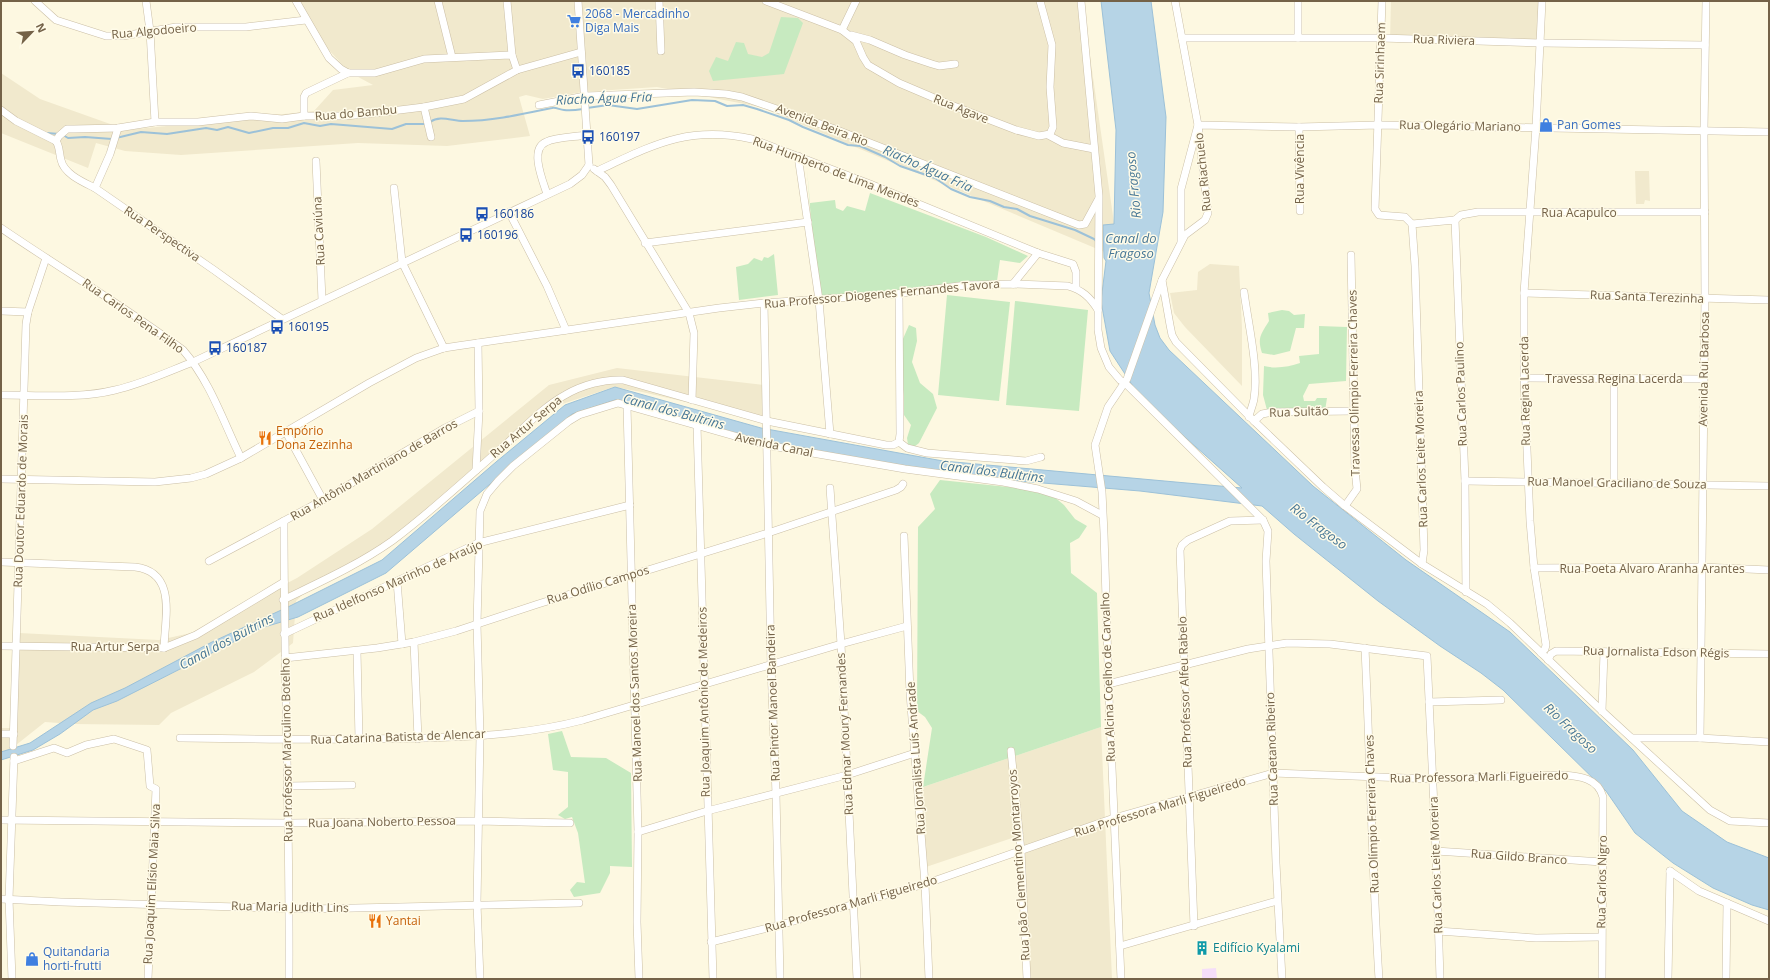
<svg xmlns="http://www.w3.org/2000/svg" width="1770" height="980" font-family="'Open Sans',sans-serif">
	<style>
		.residential { fill: #f1e9cd }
		.education { fill: #f5def9 }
		.green { fill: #c7eac0 }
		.water { fill: #b6d4e6; stroke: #9cc1d8 }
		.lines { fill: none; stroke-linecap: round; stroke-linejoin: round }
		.stream { stroke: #9cc1d8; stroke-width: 2 }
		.minor-casing { stroke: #cbbfa6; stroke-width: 8 }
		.minor { stroke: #fff; stroke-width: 7 }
		.labels { text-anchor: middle; stroke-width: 3; stroke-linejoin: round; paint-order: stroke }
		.shop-label { font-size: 12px; fill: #366cbe; stroke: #fffbe8; text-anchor: start }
		.street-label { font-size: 12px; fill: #746248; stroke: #fffbe8 }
		.transit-label { font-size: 12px; fill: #164399; stroke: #fffbe8; text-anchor: start }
		.food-label { font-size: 12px; fill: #c56008; stroke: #fffbe8; text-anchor: start }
		.culture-label { font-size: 12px; fill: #0d838f; stroke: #fffbe8; text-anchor: start }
		.water-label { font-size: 13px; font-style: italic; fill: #477796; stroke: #fffbe8 }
	</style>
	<rect width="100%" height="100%" fill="#fdf8e1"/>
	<g class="residential">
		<path d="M293 1H1082L1115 230 1114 256 760 107 657 87 582 92 543 99 526 95 519 97 530 136 447 146 358 143 181 155 125 151 96 143 88 168 1 133V73L40 99 127 130 314 111 333 90 373 85 349 72 307 26Z"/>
		<path d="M1391 1H1541L1537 42 1390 40Z"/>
		<path d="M1635 171H1649L1650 201 1645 200 1644 204H1636Z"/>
		<path d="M1210 264 1239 266 1242 328V386L1185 327 1174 313 1170 293 1197 290 1198 272Z"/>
		<path d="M617 368 765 385V420L642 392 614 387 559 405 520 427 387 544 317 581 296 601 293 643 254 672 171 713 159 725 73 724 45 722 11 749 1 754V728H14L19 633 159 640 191 633 297 578 372 529 549 385Z"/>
		<path d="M1101 727 1112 979H1027L1024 834 926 867 923 787Z"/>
	</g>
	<path class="education" d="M1216 968 1217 979H1202V969Z"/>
	<g class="green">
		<path d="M781 17 798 18 803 23 784 74 713 81 709 71 716 57 728 61 736 42 744 43 748 54 762 57 769 53Z"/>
		<path d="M807 169 810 203 835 200 836 208 843 211 847 206 865 211 870 193 986 237 1028 256 1020 263 1000 260 997 281 966 282 819 300 815 271Z"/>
		<path d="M774 254 778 295 739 300 736 267 748 264 754 258 762 261 764 257 768 258Z"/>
		<path d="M947 295 1010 302 999 401 938 395Z"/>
		<path d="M1015 301 1088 310 1079 411 1006 405Z"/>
		<path d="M1282 310 1289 311 1294 315 1305 314 1304 328H1296L1290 351 1274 355 1262 353C1257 338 1261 334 1269 321L1268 313Z"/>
		<path d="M909 325 916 328 917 341 912 362 920 383 933 394 937 408 919 443 914 447 908 445 907 438 911 425 904 415V396L900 372 899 348Z"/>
		<path d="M1319 326 1347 327 1346 381 1309 384 1303 396 1304 401H1315L1317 398H1327L1325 411 1267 410 1263 395 1264 366C1275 369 1289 367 1300 363L1299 356 1319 354Z"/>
		<path d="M940 480 1047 491 1064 505 1075 519 1087 526 1079 538 1070 543 1071 573 1097 593 1101 727 923 787 932 728 925 717 917 711 918 527 935 509 930 494Z"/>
		<path d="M562 731 571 757 606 758 631 773 632 867 610 866V873L600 893 574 897 570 890 577 882 585 883 578 833 572 817 565 819 558 815 568 807V772L553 770 548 734Z"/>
	</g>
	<path class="water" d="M1101 1H1151L1166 117 1163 212 1149 293 1155 325 1160 338 1169 350 1313 486 1406 560 1510 632 1633 750 1682 811 1727 842 1769 858V910L1752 905 1713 888 1673 863 1635 833 1606 791 1503 690 1481 673 1440 646 1378 601 1294 534 1262 506 1140 491 958 476 761 441 615 400 572 414 386 573 298 617 261 628 117 701 93 710 60 734 33 750 1 760V752L30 743 91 703 125 688 212 642 290 606 382 560 496 462 565 405 615 387 761 428 943 461 1242 488 1140 397 1110 351 1101 301 1106 261 1104 258 1103 225 1114 224 1116 130Z"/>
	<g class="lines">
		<g class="stream">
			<path d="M587 108 608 105 637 109 692 100 715 101 727 106 743 105 757 109 789 120 803 127 848 145 860 146 885 157 900 166 935 178 951 189 970 197 990 201 1004 207 1017 209 1030 216 1075 230 1094 239 1096 241"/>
			<path d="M430 122C440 115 452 121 463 121 493 121 523 114 552 108 556 107 560 110 564 110 570 111 577 110 583 109"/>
			<path d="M47 133 59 134"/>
			<path d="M63 135 68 138 85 137 112 139 141 132 167 134 206 128 217 130 228 127 249 133 273 128H288L304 123 320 126 331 124 392 129 406 124H426"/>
		</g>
		<defs>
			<g id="minor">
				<path d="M35 1 56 20 106 36H123L176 27H246L306 20"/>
				<path d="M146 1 150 31 155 122"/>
				<path d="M296 1 329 58 341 69 348 73H375L424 59 512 55 517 70"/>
				<path d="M438 1 452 57"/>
				<path d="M507 1 512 55"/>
				<path d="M578 1 589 165"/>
				<path d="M659 1 661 51"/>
				<path d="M766 1 842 30 856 41 863 57 868 65 899 83 946 103 1016 130 1039 136 1050 134 1053 127 1050 87 1052 45 1040 1"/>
				<path d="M1081 1 1099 196 1098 330 1101 348 1109 367 1120 380 1125 383 1263 520 1268 531 1266 561 1276 863 1282 979"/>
				<path d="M1175 1 1198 125 1208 213 1205 220 1185 235 1162 280 1170 325 1172 335 1176 342 1254 421 1262 414 1273 412 1354 411"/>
				<path d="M1382 1 1375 209 1379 215 1405 217 1412 224"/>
				<path d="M842 30 856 1"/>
				<path d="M851 35 870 40 905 55 932 64 939 66 955 64"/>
				<path d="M1182 38H1381L1540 43 1705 45"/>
				<path d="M1298 38V1"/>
				<path d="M348 73 306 93 304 97V116H345L375 113 424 107 464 99 517 70 581 52"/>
				<path d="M539 105 585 96 694 92 726 94 742 97 832 128 1079 225 1085 224 1098 200"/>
				<path d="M424 107 431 137"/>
				<path d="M1 110 16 121 56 141"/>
				<path d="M1299 127 1300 211"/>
				<path d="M1048 135 1063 143 1094 149"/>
				<path d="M56 141C60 147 59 153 61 160 64 174 83 182 95 188L214 270 282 319"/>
				<path d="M56 141 59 136 67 129H74L118 128 155 122H198L251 116 282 119 304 116"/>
				<path d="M798 156 819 300 830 434"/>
				<path d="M316 161 322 300"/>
				<path d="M594 169 605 177 611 185 689 313 694 333 692 400"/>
				<path d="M597 171C653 145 688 125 752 139L870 184 1038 253 1073 264 1076 272V288"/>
				<path d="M95 188 110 154 118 128"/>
				<path d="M394 188 402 262 444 348"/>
				<path d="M547 194C543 181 529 149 546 142 556 137 575 137 586 135"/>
				<path d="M509 212 547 286 566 330"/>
				<path d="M1455 220 1461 215 1478 212H1705"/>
				<path d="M1 228C61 269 124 306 183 350 210 381 223 421 241 458"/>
				<path d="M1181 241V189L1198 125 1299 127 1379 125 1769 132"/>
				<path d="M645 243 808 222"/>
				<path d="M1013 284 1038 253"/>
				<path d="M1244 292C1248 323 1259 368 1254 399 1253 405 1250 411 1249 417"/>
				<path d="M1524 293 1769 300"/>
				<path d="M899 294 900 434 899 442"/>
				<path d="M764 303 771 665 776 794 780 979"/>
				<path d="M1 311 28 312"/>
				<path d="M1524 378 1703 379"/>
				<path d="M1614 379V484"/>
				<path d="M1 395C38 395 79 399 115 390 142 384 167 372 193 362L570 184 582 175 589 165"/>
				<path d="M627 406 638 832 637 922 639 979"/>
				<path d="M1254 421 1323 487 1345 506 1422 564 1487 604 1510 623 1602 711 1710 810 1730 821 1769 823"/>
				<path d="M697 425 713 979"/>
				<path d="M286 432 323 500"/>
				<path d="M899 442 907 448 927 453 1026 461 1041 457"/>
				<path d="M476 470 479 411 478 343"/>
				<path d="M1 479 155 482 191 478 206 474 241 458 369 383 416 358 444 348 457 346 719 308 764 303 896 294 967 285 1013 284 1068 286C1082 290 1090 297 1098 310"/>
				<path d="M1465 481 1769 486"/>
				<path d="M830 488 841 644 857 979"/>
				<path d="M1345 506 1357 489 1355 469 1351 255"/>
				<path d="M284 521C284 674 290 826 289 979"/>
				<path d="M904 536 910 693 925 884 929 979"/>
				<path d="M209 561 323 500 445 428 479 411"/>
				<path d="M1 562 135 567C177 572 165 617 164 648"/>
				<path d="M1422 564 1424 550 1415 266 1412 224 1455 220 1465 481 1466 592"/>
				<path d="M1534 568 1702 567 1769 570"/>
				<path d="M397 581 402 644"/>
				<path d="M283 600C320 582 358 565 392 541 431 512 468 477 505 445 524 428 543 407 565 395 582 385 604 379 623 380L767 421 886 445H893L899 442"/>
				<path d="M284 634 478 543 630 505"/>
				<path d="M414 642 418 739"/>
				<path d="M1 646 164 648 196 635 284 582"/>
				<path d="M1365 648C1370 758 1372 869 1379 979"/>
				<path d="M357 651 359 739"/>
				<path d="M1541 653 1545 649 1546 645 1534 568 1530 521 1524 378V293L1536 127 1542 1"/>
				<path d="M285 658 377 648 414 642 456 631 538 604 768 533 896 490 901 487 903 484"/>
				<path d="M1548 660 1551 654 1556 651 1769 654"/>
				<path d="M1108 684 1248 649 1287 643 1330 644 1427 656 1436 851 1440 979"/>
				<path d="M1429 702 1501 700"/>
				<path d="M1602 711 1604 652"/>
				<path d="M1 734H14"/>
				<path d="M180 738C240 739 299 740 359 739 434 738 510 739 583 720L841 644 907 626"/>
				<path d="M1632 738H1700L1769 742"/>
				<path d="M1700 738 1705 298 1704 130 1706 1"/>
				<path d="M13 746 26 324 28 312 46 258"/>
				<path d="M1011 751 1021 851 1027 979"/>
				<path d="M14 761 54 748 67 753 86 745 114 739 147 750 150 786 156 789 148 979"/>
				<path d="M287 786 352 785"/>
				<path d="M1 820 289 823 478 821 570 823"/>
				<path d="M638 832 707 811 847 775 915 753"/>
				<path d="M1436 851 1602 862"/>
				<path d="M1670 871 1699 891 1769 921"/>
				<path d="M1 899 61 902 311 909 579 903"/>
				<path d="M1194 926 1180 550 1182 545 1188 540 1230 521 1263 520"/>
				<path d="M1438 931 1536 938 1601 937"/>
				<path d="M711 942 780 925 925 884 1114 818 1273 773 1432 779 1563 775C1579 776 1598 778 1603 797L1602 979"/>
				<path d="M1120 946 1277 901"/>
				<path d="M12 979 9 899 14 757"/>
				<path d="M480 979 477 904 480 735 477 624 480 511 487 494 498 481 513 466 569 421 579 415 618 403 766 445 905 469 1003 482 1038 489 1076 501 1102 515"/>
				<path d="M1121 979 1109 697 1104 533 1102 492 1095 445 1108 407 1127 379 1162 280"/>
				<path d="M1668 979 1670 871"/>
				<path d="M1726 979 1727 903"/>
			</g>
		</defs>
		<use href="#minor" class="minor-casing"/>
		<use href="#minor" class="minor"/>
	</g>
	<defs>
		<symbol id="supermarket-bare" viewBox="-9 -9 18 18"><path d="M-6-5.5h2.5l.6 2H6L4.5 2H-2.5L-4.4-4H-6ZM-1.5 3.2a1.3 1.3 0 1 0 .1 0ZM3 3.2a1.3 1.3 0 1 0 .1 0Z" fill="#3f7fe0" stroke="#fffbe8" stroke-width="2.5" paint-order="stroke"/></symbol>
		<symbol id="bus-bare" viewBox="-9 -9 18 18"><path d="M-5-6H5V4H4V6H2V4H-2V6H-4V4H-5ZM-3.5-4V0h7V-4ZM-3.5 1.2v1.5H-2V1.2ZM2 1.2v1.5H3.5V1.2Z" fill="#1a4fb4" stroke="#fffbe8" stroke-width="2.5" paint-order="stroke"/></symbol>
		<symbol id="shop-bare" viewBox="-9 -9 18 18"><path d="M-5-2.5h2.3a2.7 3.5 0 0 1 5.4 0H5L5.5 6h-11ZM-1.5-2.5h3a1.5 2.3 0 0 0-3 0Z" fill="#3f7fe0" stroke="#fffbe8" stroke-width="2.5" paint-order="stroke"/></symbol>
		<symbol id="restaurant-bare" viewBox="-9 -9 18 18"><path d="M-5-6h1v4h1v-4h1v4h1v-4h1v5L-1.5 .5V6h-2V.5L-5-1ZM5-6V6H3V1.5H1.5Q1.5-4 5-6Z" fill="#e8710a" stroke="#fffbe8" stroke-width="2.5" paint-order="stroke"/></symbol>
		<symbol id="building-bare" viewBox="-9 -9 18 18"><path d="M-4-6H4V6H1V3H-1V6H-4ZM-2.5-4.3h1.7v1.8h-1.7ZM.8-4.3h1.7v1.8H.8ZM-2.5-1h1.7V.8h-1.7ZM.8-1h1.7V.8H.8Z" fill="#0f9aa8" stroke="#fffbe8" stroke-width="2.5" paint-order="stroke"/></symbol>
	</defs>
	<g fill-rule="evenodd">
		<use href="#supermarket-bare" x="564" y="11" width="20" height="20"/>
		<use href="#bus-bare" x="568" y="61" width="20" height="20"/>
		<use href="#shop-bare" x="1536" y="115" width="20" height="20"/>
		<use href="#bus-bare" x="578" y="127" width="20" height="20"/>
		<use href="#bus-bare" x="472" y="204" width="20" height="20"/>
		<use href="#bus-bare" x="456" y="225" width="20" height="20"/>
		<use href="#bus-bare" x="267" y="317" width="20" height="20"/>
		<use href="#bus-bare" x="205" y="338" width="20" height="20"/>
		<use href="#restaurant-bare" x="255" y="428" width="20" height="20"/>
		<use href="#restaurant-bare" x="365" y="911" width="20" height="20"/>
		<use href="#building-bare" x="1192" y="938" width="20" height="20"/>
		<use href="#shop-bare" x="22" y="949" width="20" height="20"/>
	</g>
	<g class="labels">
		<g class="shop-label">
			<text x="585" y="18">2068 - Mercadinho<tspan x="585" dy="14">Diga Mais</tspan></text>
			<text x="1557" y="129">Pan Gomes</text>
			<text x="43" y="956">Quitandaria<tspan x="43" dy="14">horti-frutti</tspan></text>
		</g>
		<g class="street-label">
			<text transform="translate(154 31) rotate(-5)" y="4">Rua Algodoeiro</text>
			<text transform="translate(1444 40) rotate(2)" y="4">Rua Riviera</text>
			<text transform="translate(1380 63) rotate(-88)" y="4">Rua Sirinhaem</text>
			<text transform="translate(961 109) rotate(22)" y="4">Rua Agave</text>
			<text transform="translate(356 113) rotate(-5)" y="4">Rua do Bambu</text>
			<text transform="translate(822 125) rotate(21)" y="4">Avenida Beira Rio</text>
			<text transform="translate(1460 126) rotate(1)" y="4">Rua Olegário Mariano</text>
			<text transform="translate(1300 169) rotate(-90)" y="4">Rua Vivência</text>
			<text transform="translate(836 172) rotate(21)" y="4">Rua Humberto de Lima Mendes</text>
			<text transform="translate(1203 172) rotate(-96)" y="4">Rua Riachuelo</text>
			<text x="1579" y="217">Rua Acapulco</text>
			<text transform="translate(319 231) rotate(-93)" y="4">Rua Caviúna</text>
			<text transform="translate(162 234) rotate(34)" y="4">Rua Perspectiva</text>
			<text transform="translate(882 294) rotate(-5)" y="4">Rua Professor Diogenes Fernandes Tavora</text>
			<text transform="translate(1647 297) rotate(2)" y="4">Rua Santa Terezinha</text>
			<text transform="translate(133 316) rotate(35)" y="4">Rua Carlos Pena Filho</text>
			<text transform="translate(1704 369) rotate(-89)" y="4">Avenida Rui Barbosa</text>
			<text x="1614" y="383">Travessa Regina Lacerda</text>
			<text transform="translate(1354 383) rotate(-91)" y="4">Travessa Olímpio Ferreira Chaves</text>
			<text transform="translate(1525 391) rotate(-91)" y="4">Rua Regina Lacerda</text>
			<text transform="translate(1461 394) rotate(-92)" y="4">Rua Carlos Paulino</text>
			<text transform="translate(1299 412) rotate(-2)" y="4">Rua Sultão</text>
			<text transform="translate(526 427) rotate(-40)" y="4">Rua Artur Serpa</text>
			<text transform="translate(774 445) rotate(12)" y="4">Avenida Canal</text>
			<text transform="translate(1421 459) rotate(-92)" y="4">Rua Carlos Leite Moreira</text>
			<text transform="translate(374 470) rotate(-30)" y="4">Rua Antônio Martiniano de Barros</text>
			<text transform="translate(1617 483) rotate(1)" y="4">Rua Manoel Graciliano de Souza</text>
			<text transform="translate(21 501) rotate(-88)" y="4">Rua Doutor Eduardo de Morais</text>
			<text x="1652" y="573">Rua Poeta Alvaro Aranha Arantes</text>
			<text transform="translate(398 581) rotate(-24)" y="4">Rua Idelfonso Marinho de Araújo</text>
			<text transform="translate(598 585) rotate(-17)" y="4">Rua Odílio Campos</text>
			<text x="115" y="651">Rua Artur Serpa</text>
			<text transform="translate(1656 652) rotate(1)" y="4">Rua Jornalista Edson Régis</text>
			<text transform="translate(1108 677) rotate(-92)" y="4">Rua Alcina Coelho de Carvalho</text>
			<text transform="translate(1185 692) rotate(-92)" y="4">Rua Professor Alfeu Rabelo</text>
			<text transform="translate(635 693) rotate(-92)" y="4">Rua Manoel dos Santos Moreira</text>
			<text transform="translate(704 702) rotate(-91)" y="4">Rua Joaquim Antônio de Medeiros</text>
			<text transform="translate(773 703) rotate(-92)" y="4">Rua Pintor Manoel Bandeira</text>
			<text transform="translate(845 734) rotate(-93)" y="4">Rua Edmar Moury Fernandes</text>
			<text transform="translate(398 737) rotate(-2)" y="4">Rua Catarina Batista de Alencar</text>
			<text transform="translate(1272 749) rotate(-92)" y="4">Rua Caetano Ribeiro</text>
			<text transform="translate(287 750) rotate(-91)" y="4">Rua Professor Marculino Botelho</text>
			<text transform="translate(916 758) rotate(-94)" y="4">Rua Jornalista Luís Andrade</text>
			<text transform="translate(1479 777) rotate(-1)" y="4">Rua Professora Marli Figueiredo</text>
			<text transform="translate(1160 807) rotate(-17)" y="4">Rua Professora Marli Figueiredo</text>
			<text transform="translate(1372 814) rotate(-92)" y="4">Rua Olímpio Ferreira Chaves</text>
			<text transform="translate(382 822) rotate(-1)" y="4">Rua Joana Noberto Pessoa</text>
			<text transform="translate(1519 857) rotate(4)" y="4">Rua Gildo Branco</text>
			<text transform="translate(1019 865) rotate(-94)" y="4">Rua João Clementino Montarroyos</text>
			<text transform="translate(1436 865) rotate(-92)" y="4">Rua Carlos Leite Moreira</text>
			<text transform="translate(1602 882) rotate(-89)" y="4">Rua Carlos Nigro</text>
			<text transform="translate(152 884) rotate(-87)" y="4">Rua Joaquim Elísio Maia Silva</text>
			<text transform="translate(851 904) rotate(-16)" y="4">Rua Professora Marli Figueiredo</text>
			<text transform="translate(290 907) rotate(1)" y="4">Rua Maria Judith Lins</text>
		</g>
		<g class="transit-label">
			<text x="589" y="75">160185</text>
			<text x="599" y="141">160197</text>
			<text x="493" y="218">160186</text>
			<text x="477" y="239">160196</text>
			<text x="288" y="331">160195</text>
			<text x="226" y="352">160187</text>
		</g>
		<g class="food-label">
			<text x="276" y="435">Empório<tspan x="276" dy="14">Dona Zezinha</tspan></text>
			<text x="386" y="925">Yantai</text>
		</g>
		<g class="culture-label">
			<text x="1213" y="952">Edifício Kyalami</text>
		</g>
		<g class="water-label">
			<text transform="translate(604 98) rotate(-2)" y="5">Riacho Água Fria</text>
			<text transform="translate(928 168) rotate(24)" y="5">Riacho Água Fria</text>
			<text transform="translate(1133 185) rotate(-95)" y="5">Rio Fragoso</text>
			<text x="1131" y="243">Canal do<tspan x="1131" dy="15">Fragoso</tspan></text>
			<text transform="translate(674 411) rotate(15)" y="5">Canal dos Bultrins</text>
			<text transform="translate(992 471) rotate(7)" y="5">Canal dos Bultrins</text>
			<text transform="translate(1319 526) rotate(37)" y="5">Rio Fragoso</text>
			<text transform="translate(226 641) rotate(-28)" y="5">Canal dos Bultrins</text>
			<text transform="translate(1571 728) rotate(43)" y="5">Rio Fragoso</text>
		</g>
	</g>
	<rect width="1770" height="980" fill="none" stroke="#746248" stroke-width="4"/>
	<g transform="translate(32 32) rotate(65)" stroke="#fffbe8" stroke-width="3" paint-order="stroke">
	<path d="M0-3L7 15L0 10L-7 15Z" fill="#746248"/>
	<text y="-6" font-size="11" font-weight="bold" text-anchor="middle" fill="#746248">N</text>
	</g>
</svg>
